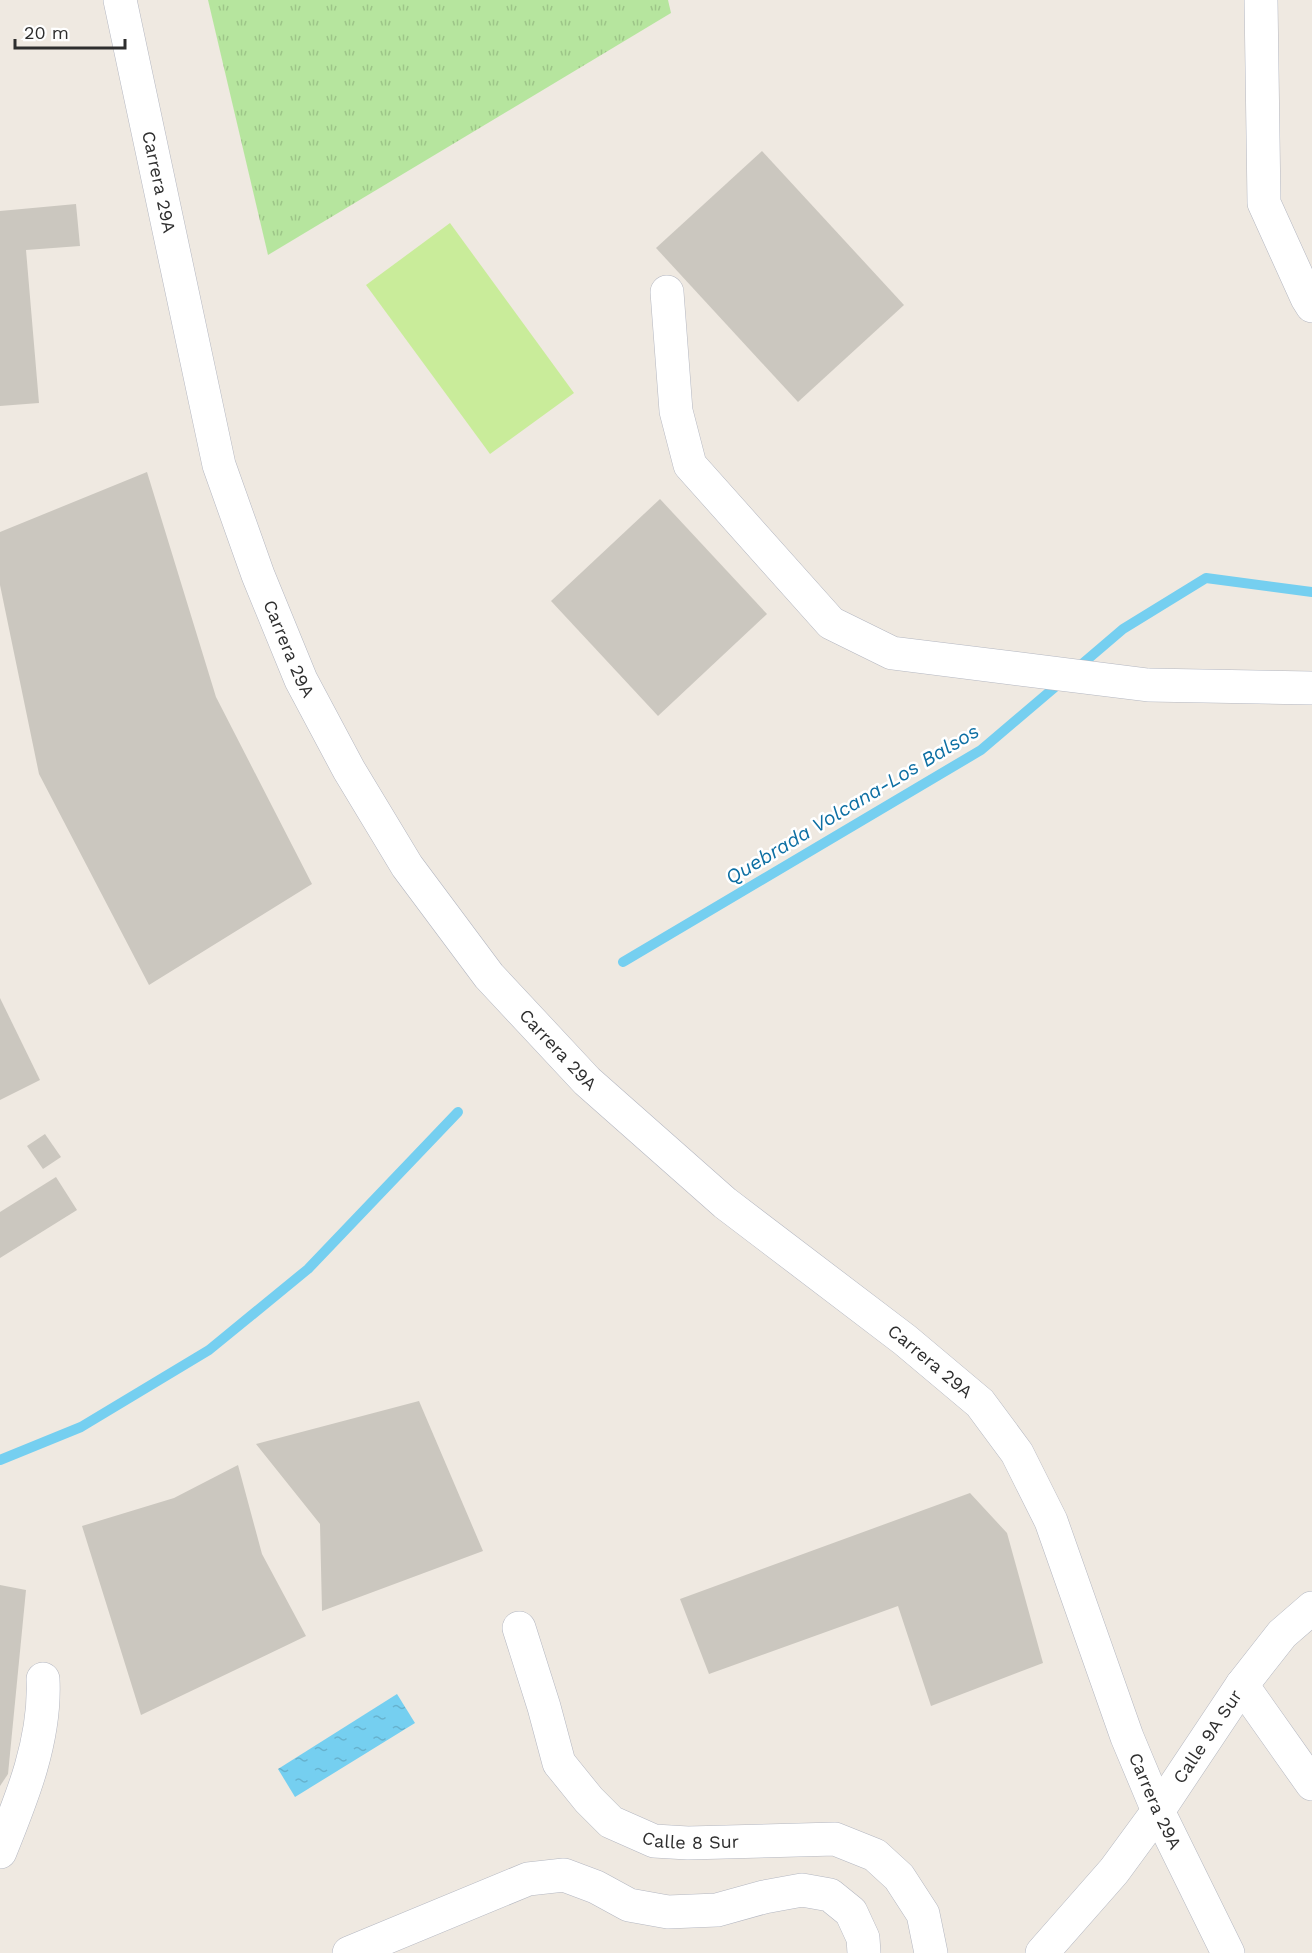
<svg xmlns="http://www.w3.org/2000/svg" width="1312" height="1953" font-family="'Work Sans',sans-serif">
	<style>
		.grass { fill: url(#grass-tufts) }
		.pitch { fill: #c9ec9a }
		.water { fill: url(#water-ripples) }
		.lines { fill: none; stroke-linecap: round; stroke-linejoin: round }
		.stream { stroke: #75cff0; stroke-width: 10 }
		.building { fill: #cbc7bf }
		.minor-casing { stroke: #b4b7c1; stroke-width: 34 }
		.minor { stroke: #fff; stroke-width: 33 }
		.labels { text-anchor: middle; stroke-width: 5; stroke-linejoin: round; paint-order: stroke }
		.street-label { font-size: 18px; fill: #2e2e2e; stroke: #fff }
		.water-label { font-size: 20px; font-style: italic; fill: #0d6fa3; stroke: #fff }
	</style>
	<defs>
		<pattern id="grass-tufts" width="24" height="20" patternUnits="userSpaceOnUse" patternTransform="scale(1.5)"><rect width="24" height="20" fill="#b6e59e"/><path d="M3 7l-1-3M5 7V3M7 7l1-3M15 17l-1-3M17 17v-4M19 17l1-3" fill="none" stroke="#9dc588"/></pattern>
		<pattern id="water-ripples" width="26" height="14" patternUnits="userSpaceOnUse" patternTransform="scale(1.5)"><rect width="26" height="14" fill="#75cff0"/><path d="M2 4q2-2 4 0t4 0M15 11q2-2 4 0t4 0" fill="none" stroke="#66b2ce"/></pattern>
	</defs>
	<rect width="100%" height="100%" fill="#efe9e1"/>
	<path class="grass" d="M208 0H668L671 13 268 255Z"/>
	<path class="pitch" d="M450 223 574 393 490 454 366 285Z"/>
	<path class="water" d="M397 1694 415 1723 295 1797 278 1769Z"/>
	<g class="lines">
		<g class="stream">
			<path d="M1075 670 1123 629 1206 578 1312 592"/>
			<path d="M623 962 981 750 1061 682"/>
			<path d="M0 1460 81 1427 209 1350 308 1269 458 1112"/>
		</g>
	</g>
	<g class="building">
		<path d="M762 151 904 305 798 402 656 248Z"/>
		<path d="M76 204 80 246 26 250 39 403 0 406V211Z"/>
		<path d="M147 472 216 697 312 884 149 985 39 774 0 585V532Z"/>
		<path d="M660 499 767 614 658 716 551 601Z"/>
		<path d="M0 998 40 1080 0 1100Z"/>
		<path d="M45 1134 61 1157 43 1169 27 1146Z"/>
		<path d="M56 1177 77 1210 0 1258V1212Z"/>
		<path d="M419 1401 483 1551 322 1611 320 1524 256 1444Z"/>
		<path d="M238 1465 262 1554 306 1636 141 1715 82 1526 174 1498Z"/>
		<path d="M970 1493 1007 1533 1043 1663 931 1706 898 1606 709 1674 680 1599Z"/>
		<path d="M0 1585 26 1590 8 1774 0 1786Z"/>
	</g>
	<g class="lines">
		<defs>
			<g id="minor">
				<path id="s1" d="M120 0 219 465 258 575 301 680 349 770 407 866 489 976 587 1081 725 1203 905 1340 980 1403 1017 1453 1051 1521 1127 1737 1158 1811 1228 1953"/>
				<path d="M1261 0 1264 203 1307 298 1312 306"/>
				<path d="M667 292 676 411 690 465 831 623 892 653 1148 685 1312 688"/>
				<path id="s2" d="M519 1628 544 1707 559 1763 589 1800 611 1822 654 1841 688 1843 835 1839 875 1855 899 1877 923 1914 931 1953"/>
				<path d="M1242 1685 1312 1784"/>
				<path d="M0 1852C22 1798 46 1739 43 1679"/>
				<path d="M349 1953 528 1879 564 1875 596 1887 629 1905 668 1912 717 1910 764 1897 802 1890 830 1895 851 1912 863 1938 864 1953"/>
				<path id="s3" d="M1042 1953 1114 1871 1158 1811 1242 1685 1282 1634 1312 1608"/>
			</g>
		</defs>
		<use href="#minor" class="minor-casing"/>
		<use href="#minor" class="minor"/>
	</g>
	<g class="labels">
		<g class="street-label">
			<text dy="6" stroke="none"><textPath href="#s1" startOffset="186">Carrera 29A</textPath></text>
			<text dy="6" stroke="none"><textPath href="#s1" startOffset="672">Carrera 29A</textPath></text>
			<text dy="6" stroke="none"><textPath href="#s1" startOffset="1158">Carrera 29A</textPath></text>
			<text dy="6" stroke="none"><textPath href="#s1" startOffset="1644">Carrera 29A</textPath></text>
			<text dy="6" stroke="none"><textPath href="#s3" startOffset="273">Calle 9A Sur</textPath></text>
			<text dy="6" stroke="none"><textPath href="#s1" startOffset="2146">Carrera 29A</textPath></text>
			<text dy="6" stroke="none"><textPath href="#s2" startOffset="303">Calle 8 Sur</textPath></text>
		</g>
		<g class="water-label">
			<text transform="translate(852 804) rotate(-31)" y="7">Quebrada Volcana-Los Balsos</text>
		</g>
	</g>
	<path d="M15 39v9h110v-9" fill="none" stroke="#2e2e2e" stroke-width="3"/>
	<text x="24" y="39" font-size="18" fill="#2e2e2e" stroke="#ffffff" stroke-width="4.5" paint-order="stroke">20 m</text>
</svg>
